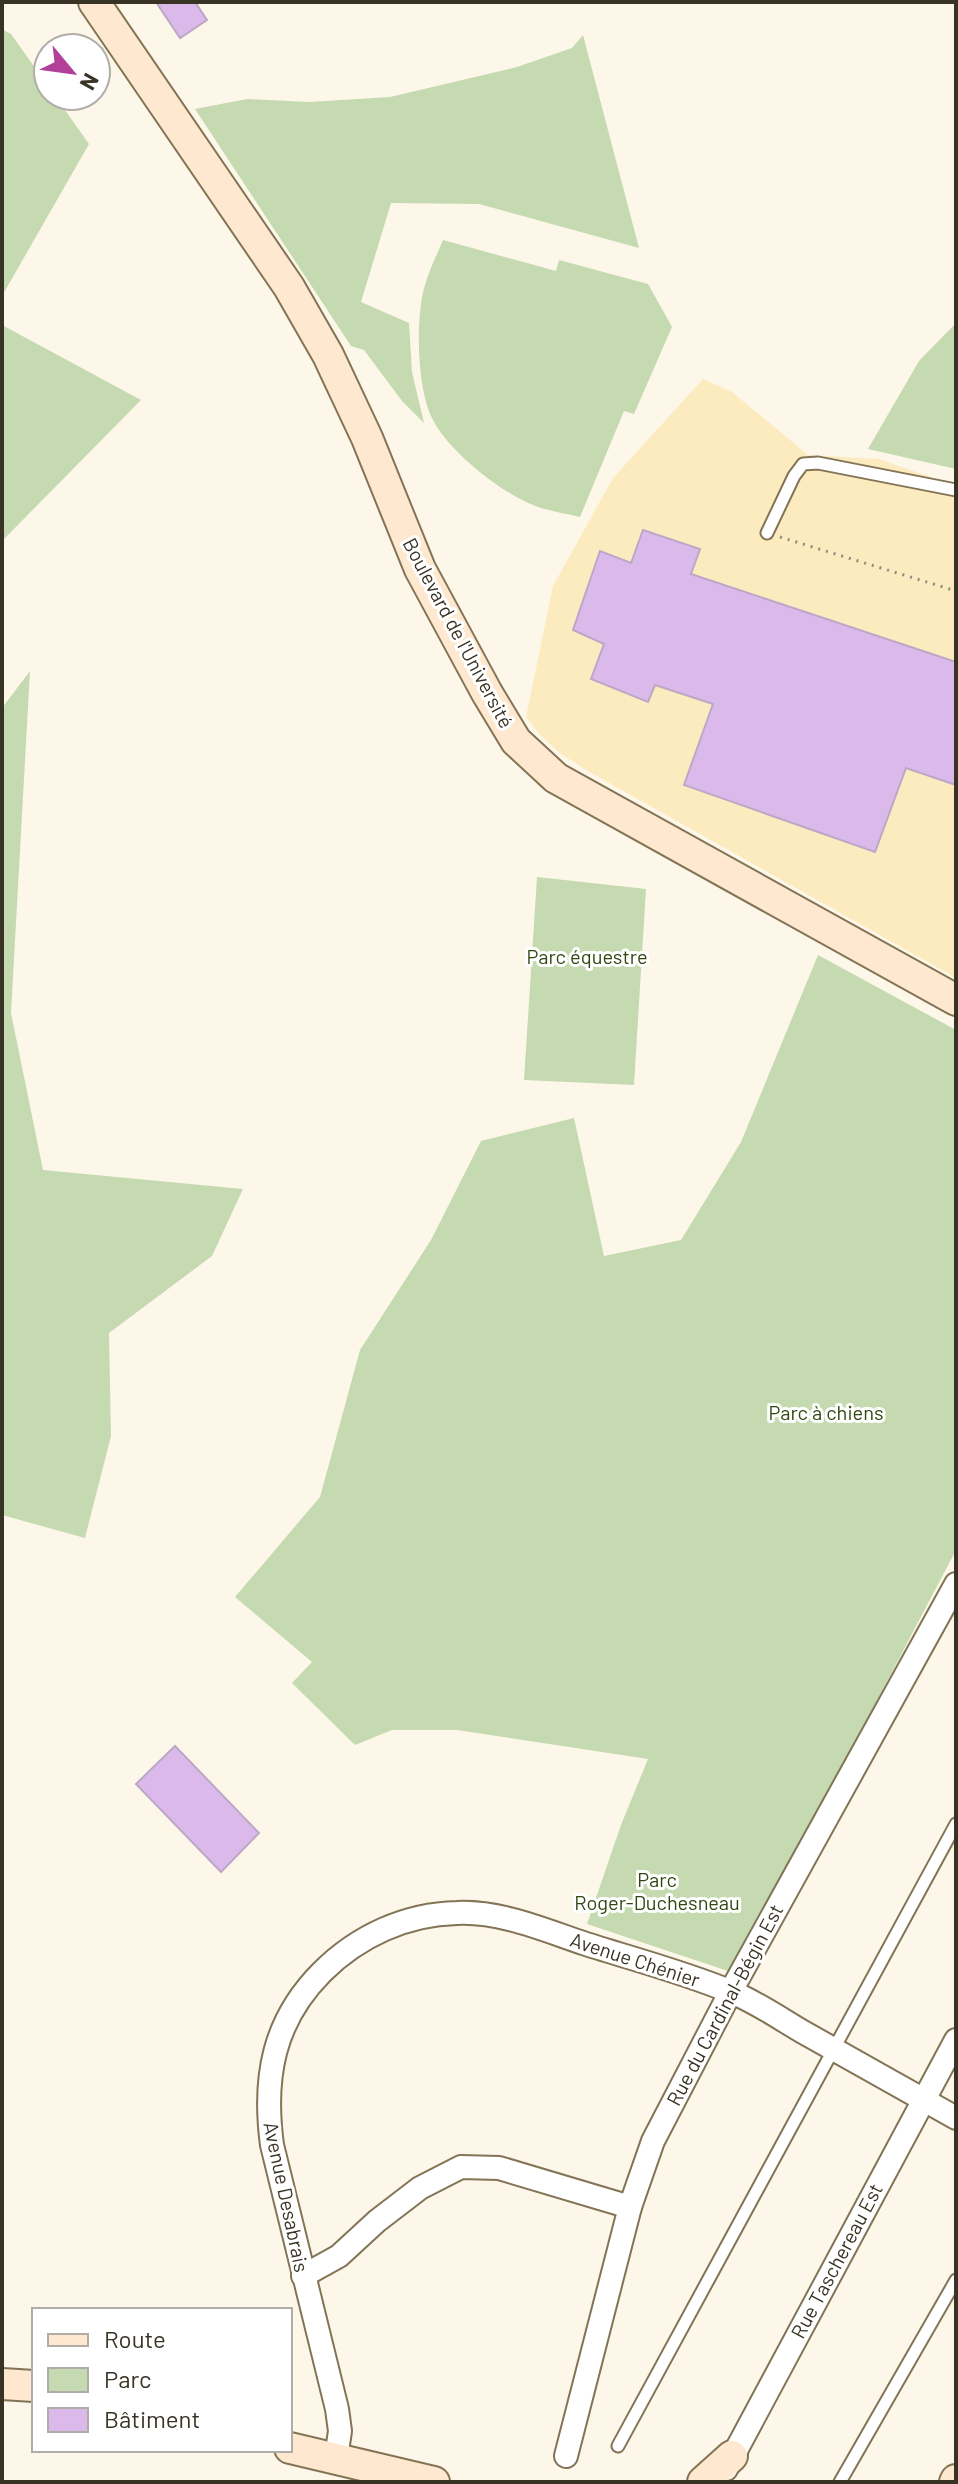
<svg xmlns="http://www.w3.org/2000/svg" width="958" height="2484" font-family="Barlow,sans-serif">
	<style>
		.built { fill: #fdebc0 }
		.green { fill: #c5dab0 }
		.building { fill: #dbbaeb; stroke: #bca8c6; stroke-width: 2 }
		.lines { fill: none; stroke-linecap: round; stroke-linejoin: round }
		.lane-casing { stroke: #827455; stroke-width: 15 }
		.street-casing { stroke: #827455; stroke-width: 26 }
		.secondary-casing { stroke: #827455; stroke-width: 34 }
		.path { stroke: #918b7d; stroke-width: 3; stroke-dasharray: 2 6; stroke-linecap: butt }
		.lane { stroke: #fff; stroke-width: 11 }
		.street { stroke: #fff; stroke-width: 22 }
		.secondary { stroke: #fee8cf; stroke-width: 30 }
		.labels { text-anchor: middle; stroke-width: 6; stroke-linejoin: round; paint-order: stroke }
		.street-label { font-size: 20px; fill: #393325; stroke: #fff }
		.park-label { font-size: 20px; fill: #31470f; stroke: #fff }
	</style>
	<rect width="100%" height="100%" fill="#fdf7e9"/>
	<path class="built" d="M703 379 732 392 808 455 879 459 956 486V978L593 774 561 754 541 736 526 717 553 586 613 478Z"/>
	<g class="green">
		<path d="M2 29 11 34 48 86V96H55L89 144 2 296Z"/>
		<path d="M583 35 639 248 479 204 391 203 361 302 409 323 412 372 424 423 402 401 364 350 351 346 195 109 247 99 309 102 390 97 517 67 572 48Z"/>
		<path d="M443 240 556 271 559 260 648 284 672 327 634 414 624 411 580 517C564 513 547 511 533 505 500 492 447 450 432 418 417 388 415 317 425 285 429 270 437 255 443 240Z"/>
		<path d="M956 323V469L868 449 919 361Z"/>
		<path d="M2 325 141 400 2 541Z"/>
		<path d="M30 671 11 1013 43 1170 243 1189 212 1256 109 1333 111 1436 85 1538 2 1515V708Z"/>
		<path d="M537 877 646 889 634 1085 524 1080Z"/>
		<path d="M818 955 956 1030V1550L734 1973 587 1924 621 1825 648 1759 457 1730H392L355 1745 292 1683 312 1662 235 1597 320 1497 360 1350 431 1240 481 1141 574 1118 604 1256 681 1240 741 1142Z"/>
	</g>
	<g class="building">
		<path d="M156 2H195L207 20 180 38Z"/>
		<path d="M643 530 700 549 691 574 956 662V785L906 768 875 852 684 785 713 704 655 685 648 702 591 679 604 644 573 630 600 551 631 563Z"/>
		<path d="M175 1746 259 1833 221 1872 136 1784Z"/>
	</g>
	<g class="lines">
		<defs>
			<g id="lane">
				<path d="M767 533 794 476 803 464 818 463 956 490"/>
				<path d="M618 2446 956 1824"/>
				<path d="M840 2482 956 2280"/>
			</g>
			<g id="street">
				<path d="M303 2276 339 2256 377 2221 420 2188 461 2167 499 2168 630 2207"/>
				<path d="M566 2456 630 2207 653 2141 731 1991 956 1584"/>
				<path d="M336 2458 340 2431 337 2409 272 2145C263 2078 273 2021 322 1972 358 1936 406 1914 457 1913 501 1911 544 1930 586 1944 633 1959 683 1972 729 1991 755 2001 779 2018 803 2032 854 2061 905 2089 956 2118"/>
				<path d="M726 2469 956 2040"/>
			</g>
			<g id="secondary">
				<path d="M94 2 289 287 328 355 367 438 420 569 487 693 516 741 556 778 956 1000"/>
				<path d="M2 2384 34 2386"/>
				<path d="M290 2448 434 2482"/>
				<path d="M703 2482 732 2456"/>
				<path d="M955 2482 956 2480"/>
			</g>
		</defs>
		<use href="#lane" class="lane-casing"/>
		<use href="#street" class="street-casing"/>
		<use href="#secondary" class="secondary-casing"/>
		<path class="path" d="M780 537 956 591"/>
		<use href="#lane" class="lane"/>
		<use href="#street" class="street"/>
		<use href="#secondary" class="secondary"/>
	</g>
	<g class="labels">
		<g class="street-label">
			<text transform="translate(458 633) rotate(62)" y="7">Boulevard de l'Université</text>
			<text transform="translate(635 1960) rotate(18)" y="7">Avenue Chénier</text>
			<text transform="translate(725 2005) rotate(-62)" y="7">Rue du Cardinal-Bégin Est</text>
			<text transform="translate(286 2197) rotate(78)" y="7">Avenue Desabrais</text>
			<text transform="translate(837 2261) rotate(-62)" y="7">Rue Taschereau Est</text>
		</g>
		<g class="park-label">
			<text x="587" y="964">Parc équestre</text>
			<text x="826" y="1420">Parc à chiens</text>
			<text x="657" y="1887">Parc<tspan x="657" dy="23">Roger-Duchesneau</tspan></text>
		</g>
	</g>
	<rect width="958" height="2484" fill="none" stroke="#393325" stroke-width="8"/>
	<rect x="32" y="2308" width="260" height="144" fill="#ffffff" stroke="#b0ada8" stroke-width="2"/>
	<rect x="48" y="2334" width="40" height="12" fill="#fee8cf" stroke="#b0ada8" stroke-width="2"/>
	<text x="104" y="2348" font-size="24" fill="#393325">Route</text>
	<rect x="48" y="2368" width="40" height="24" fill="#c5dab0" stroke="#b0ada8" stroke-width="2"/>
	<text x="104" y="2388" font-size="24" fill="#393325">Parc</text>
	<rect x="48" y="2408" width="40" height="24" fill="#dbbaeb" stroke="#b0ada8" stroke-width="2"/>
	<text x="104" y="2428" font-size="24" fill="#393325">Bâtiment</text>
	<g transform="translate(72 72) rotate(119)"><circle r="38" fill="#ffffff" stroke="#b0ada8" stroke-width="2"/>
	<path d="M0-6L14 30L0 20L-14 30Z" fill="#b23f98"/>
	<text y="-12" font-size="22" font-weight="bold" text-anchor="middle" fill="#393325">N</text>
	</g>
</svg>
